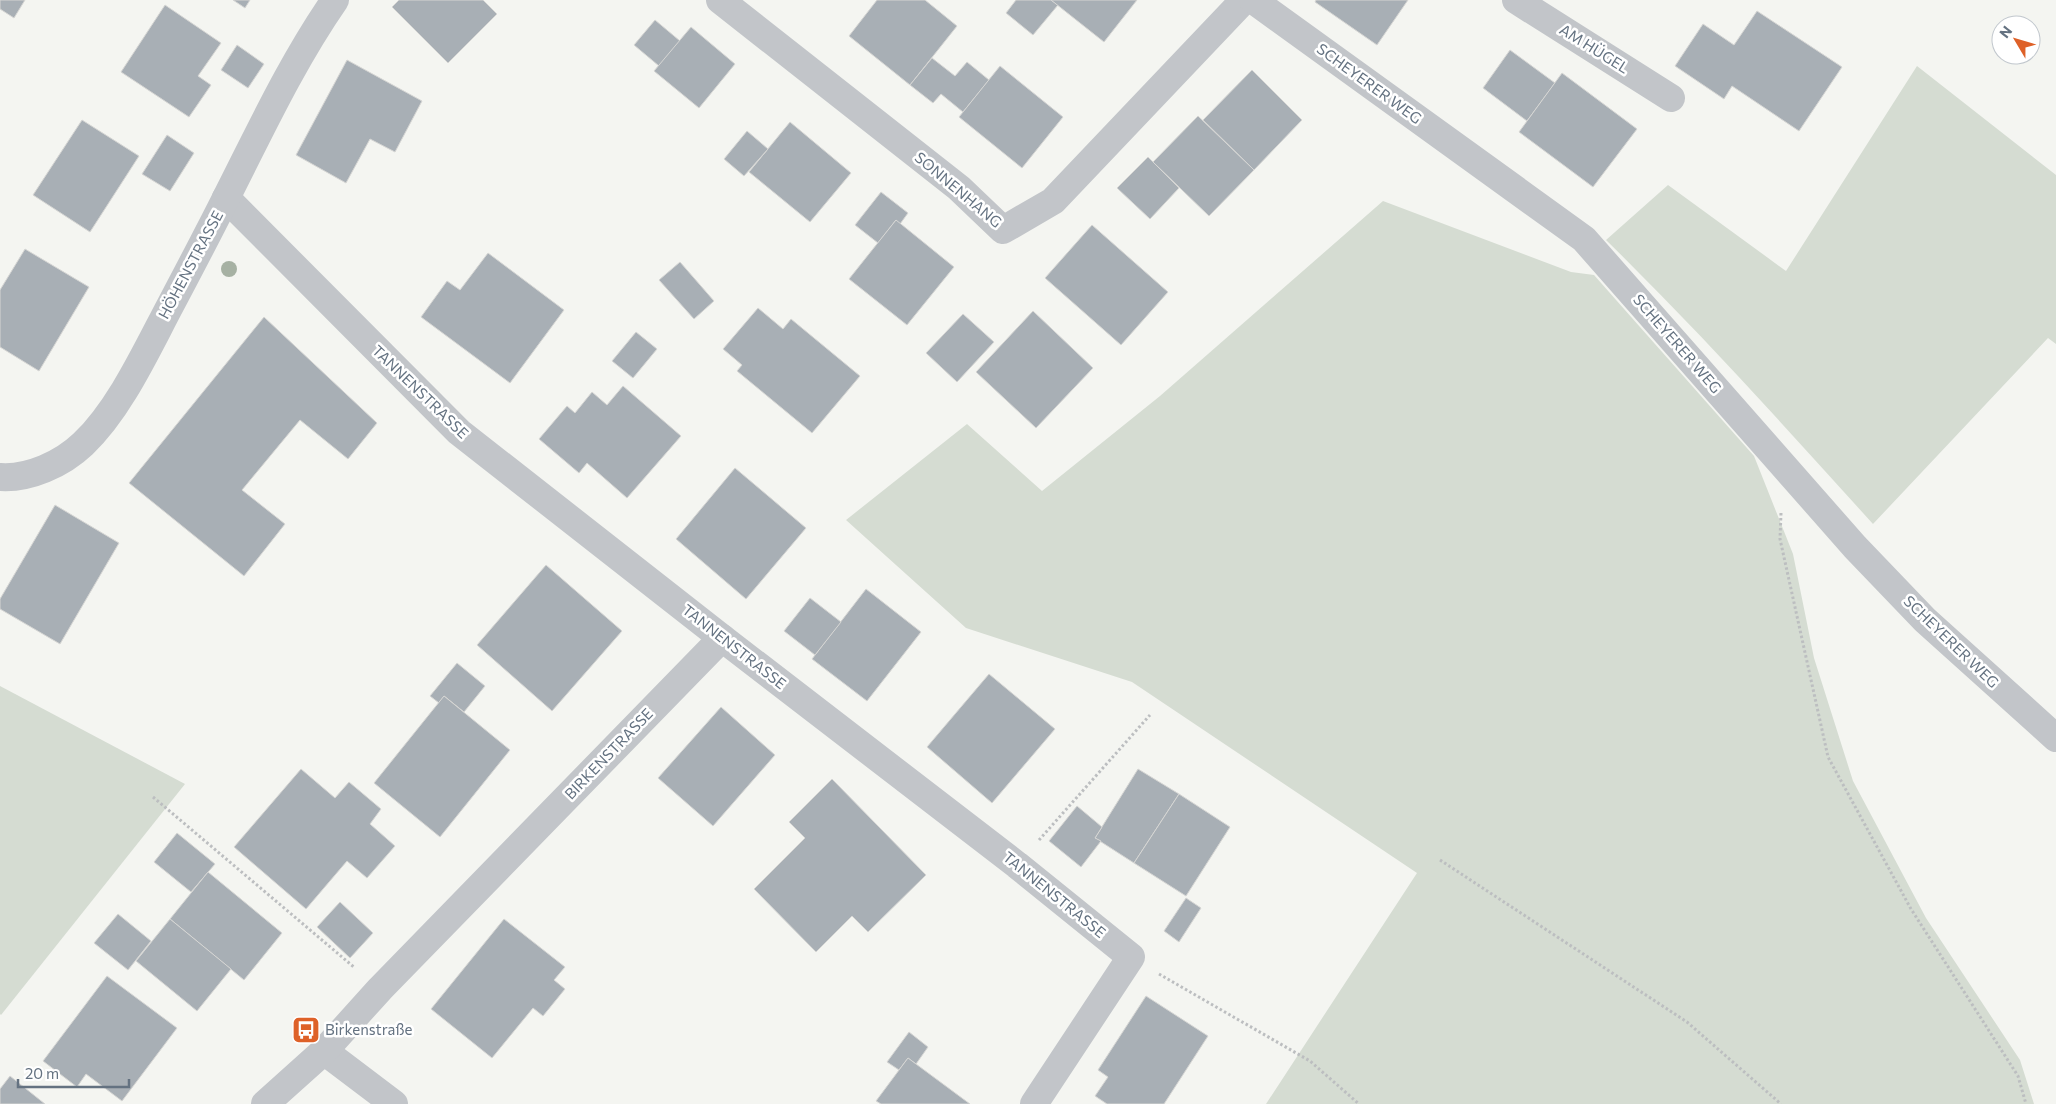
<svg xmlns="http://www.w3.org/2000/svg" width="2056" height="1104" font-family="Commissioner,sans-serif">
	<style>
		.green { fill: #d5dcd2 }
		.building { fill: #a8afb5; stroke: #d6d6d4 }
		.lines { fill: none; stroke-linecap: round; stroke-linejoin: round }
		.path { stroke: #bcbec0; stroke-width: 3; stroke-dasharray: 2.5 2.5; stroke-linecap: butt }
		.minor { stroke: #c2c5c9; stroke-width: 28 }
		.tree { fill: #a6b1a3 }
		.labels { text-anchor: middle; stroke-width: 5; stroke-linejoin: round; paint-order: stroke }
		.street-label { font-size: 15px; fill: #647281; stroke: #fff }
		.poi-label { font-size: 15px; fill: #647281; stroke: #fff; text-anchor: start }
	</style>
	<rect width="100%" height="100%" fill="#f4f5f1"/>
	<g class="green">
		<path d="M1917 66 2056 175V344L2048 338 1873 524C1786 428 1699 331 1606 240L1668 185 1786 271Z"/>
		<path d="M1383 201 1571 272 1594 275 1754 456 1793 554 1814 658 1853 781 1926 918 2020 1060 2034 1104H1266L1417 873 1132 682 966 628 846 520 967 424 1042 491 1160 396Z"/>
		<path d="M0 686 185 784 1 1015 0 1014Z"/>
	</g>
	<g class="building">
		<path d="M0 0H25L14 18 0 9Z"/>
		<path d="M233 0H250L245 8Z"/>
		<path d="M399 0H483L497 14 448 63 392 7Z"/>
		<path d="M877 0H925L957 26 910 85 849 36Z"/>
		<path d="M1016 0H1051L1058 5 1033 35 1006 13Z"/>
		<path d="M1051 0H1137L1104 42Z"/>
		<path d="M1316 0H1408L1377 45 1315 2Z"/>
		<path d="M165 5 221 43 198 76 211 85 189 117 121 72Z"/>
		<path d="M1757 11 1842 67 1799 131 1732 86 1724 99 1675 66 1703 24 1734 45Z"/>
		<path d="M655 20 680 41 659 66 634 45Z"/>
		<path d="M691 27 735 64 699 108 654 71Z"/>
		<path d="M237 45 264 64 248 88 221 70Z"/>
		<path d="M1510 50 1555 83 1527 121 1483 88Z"/>
		<path d="M932 58 955 76 967 62 989 80 963 112 941 94 933 103 910 85Z"/>
		<path d="M347 60 422 101 395 152 370 139 346 183 296 155Z"/>
		<path d="M1000 66 1063 117 1022 168 959 117Z"/>
		<path d="M1252 70 1302 120 1254 170 1203 120Z"/>
		<path d="M1562 73 1637 129 1593 187 1519 132Z"/>
		<path d="M1198 116 1254 170 1209 216 1153 162Z"/>
		<path d="M82 120 139 156 90 232 33 195Z"/>
		<path d="M790 122 851 173 810 222 749 172Z"/>
		<path d="M747 131 768 149 744 176 724 159Z"/>
		<path d="M167 135 194 153 170 191 142 174Z"/>
		<path d="M1148 157 1179 188 1150 219 1117 188Z"/>
		<path d="M881 192 908 213 900 224 896 220 878 243 855 225Z"/>
		<path d="M896 220 954 267 907 325 849 279Z"/>
		<path d="M1092 225 1168 292 1121 345 1045 278Z"/>
		<path d="M25 249 89 287 39 371 0 347V290Z"/>
		<path d="M488 253 564 310 510 383 421 317 447 281 460 290Z"/>
		<path d="M680 262 714 301 694 319 659 280Z"/>
		<path d="M758 308 783 329 791 319 860 376 812 433 737 371 742 365 723 349Z"/>
		<path d="M1033 311 1093 368 1036 428 976 372Z"/>
		<path d="M963 314 994 342 957 382 926 353Z"/>
		<path d="M264 317 377 423 348 459 300 420 242 490 285 524 244 576 129 483Z"/>
		<path d="M636 332 657 349 633 378 612 361Z"/>
		<path d="M623 386 681 436 627 498 587 463 579 473 539 439 567 406 575 413 592 392 607 405Z"/>
		<path d="M735 468 806 528 746 599 676 539Z"/>
		<path d="M55 505 119 543 60 644 0 609V599Z"/>
		<path d="M546 565 622 631 552 711 477 645Z"/>
		<path d="M866 589 921 632 867 701 812 659Z"/>
		<path d="M810 598 841 622 815 655 784 631Z"/>
		<path d="M457 663 485 686 464 712 444 696 439 703 430 696Z"/>
		<path d="M989 674 1055 729 992 803 927 747Z"/>
		<path d="M444 696 510 750 440 837 374 783Z"/>
		<path d="M721 707 775 755 713 826 658 778Z"/>
		<path d="M301 769 335 798 349 782 381 809 370 824 395 846 367 878 347 861 306 909 234 847Z"/>
		<path d="M1138 769 1179 794 1134 863 1095 838Z"/>
		<path d="M832 779 926 875 868 932 852 916 816 952 754 889 805 838 789 822Z"/>
		<path d="M1179 794 1230 827 1186 896 1134 863Z"/>
		<path d="M1077 806 1102 827 1095 838 1101 841 1081 867 1049 841Z"/>
		<path d="M177 833 215 864 191 892 154 862Z"/>
		<path d="M208 872 282 933 244 980 170 919Z"/>
		<path d="M1186 898 1201 908 1179 942 1164 931Z"/>
		<path d="M340 902 373 933 350 958 317 927Z"/>
		<path d="M118 914 151 941 128 970 94 943Z"/>
		<path d="M170 919 231 969 197 1011 136 961Z"/>
		<path d="M504 919 565 967 554 980 565 989 543 1016 533 1008 492 1058 431 1009Z"/>
		<path d="M107 976 177 1028 122 1101 86 1074 77 1087 43 1061Z"/>
		<path d="M1146 996 1208 1036 1164 1104H1107L1095 1096 1108 1077 1098 1070Z"/>
		<path d="M909 1032 928 1047 916 1064 908 1058 899 1070 887 1062Z"/>
		<path d="M908 1058 916 1064 970 1104H881L876 1101Z"/>
		<path d="M10 1076 45 1104H0V1089Z"/>
	</g>
	<g class="lines">
		<g class="path">
			<path d="M1781 513 1780 539 1828 757 1911 909 2018 1076 2026 1104"/>
			<path d="M153 797 355 968"/>
			<path d="M1039 840 1150 715"/>
			<path d="M1440 860 1687 1022 1781 1104"/>
			<path d="M1159 974 1310 1061 1359 1104"/>
		</g>
		<g class="minor">
			<path d="M720 0 959 188 1003 230 1053 201 1244 0"/>
			<path d="M1253 0 1584 239 1855 547 1925 620 2056 738"/>
			<path d="M1516 0 1671 98"/>
			<path d="M226 198 459 432 722 638 1017 865 1131 957 1034 1104"/>
			<path d="M0 477C29 479 62 464 83 444 120 409 147 349 171 304 190 268 209 232 227 196 261 129 292 62 335 0"/>
			<path d="M324 1051 394 1104"/>
			<path d="M265 1104 324 1051 380 989 722 638"/>
		</g>
	</g>
	<circle class="tree" cx="229" cy="269" r="8"/>
	<defs>
		<symbol id="bus-square" viewBox="-11 -11 22 22"><rect x="-9" y="-9" width="18" height="18" rx="4" fill="#de6128" stroke="#fff"/><path d="M-5-6H5V4H4V6H2V4H-2V6H-4V4H-5ZM-3.5-4V0h7V-4ZM-3.5 1.2v1.5H-2V1.2ZM2 1.2v1.5H3.5V1.2Z" fill="#fff"/></symbol>
	</defs>
	<g fill-rule="evenodd">
		<use href="#bus-square" x="290" y="1014" width="32" height="32"/>
	</g>
	<g class="labels">
		<g class="street-label">
			<text transform="translate(1594 49) rotate(32)" y="5">AM HÜGEL</text>
			<text transform="translate(1369 84) rotate(36)" y="5">SCHEYERER WEG</text>
			<text transform="translate(958 190) rotate(40)" y="5">SONNENHANG</text>
			<text transform="translate(191 265) rotate(-62)" y="5">HÖHENSTRASSE</text>
			<text transform="translate(1677 344) rotate(49)" y="5">SCHEYERER WEG</text>
			<text transform="translate(420 392) rotate(44)" y="5">TANNENSTRASSE</text>
			<text transform="translate(1951 642) rotate(44)" y="5">SCHEYERER WEG</text>
			<text transform="translate(734 647) rotate(38)" y="5">TANNENSTRASSE</text>
			<text transform="translate(609 754) rotate(-46)" y="5">BIRKENSTRASSE</text>
			<text transform="translate(1054 895) rotate(39)" y="5">TANNENSTRASSE</text>
		</g>
		<g class="poi-label">
			<text x="325" y="1035">Birkenstraße</text>
		</g>
	</g>
	<g transform="translate(2016 40) rotate(308)"><circle r="24" fill="#ffffff" stroke="#c1c7cd"/>
	<path d="M0-4L9 19L0 12L-9 19Z" fill="#de6128"/>
	<text y="-8" font-size="14" font-weight="bold" text-anchor="middle" fill="#647281">N</text>
	</g>
	<path d="M18 1079v8h111v-8" fill="none" stroke="#647281" stroke-width="2.5"/>
	<text x="25" y="1079" font-size="15" fill="#647281" stroke="#ffffff" stroke-width="4" paint-order="stroke">20 m</text>
</svg>
